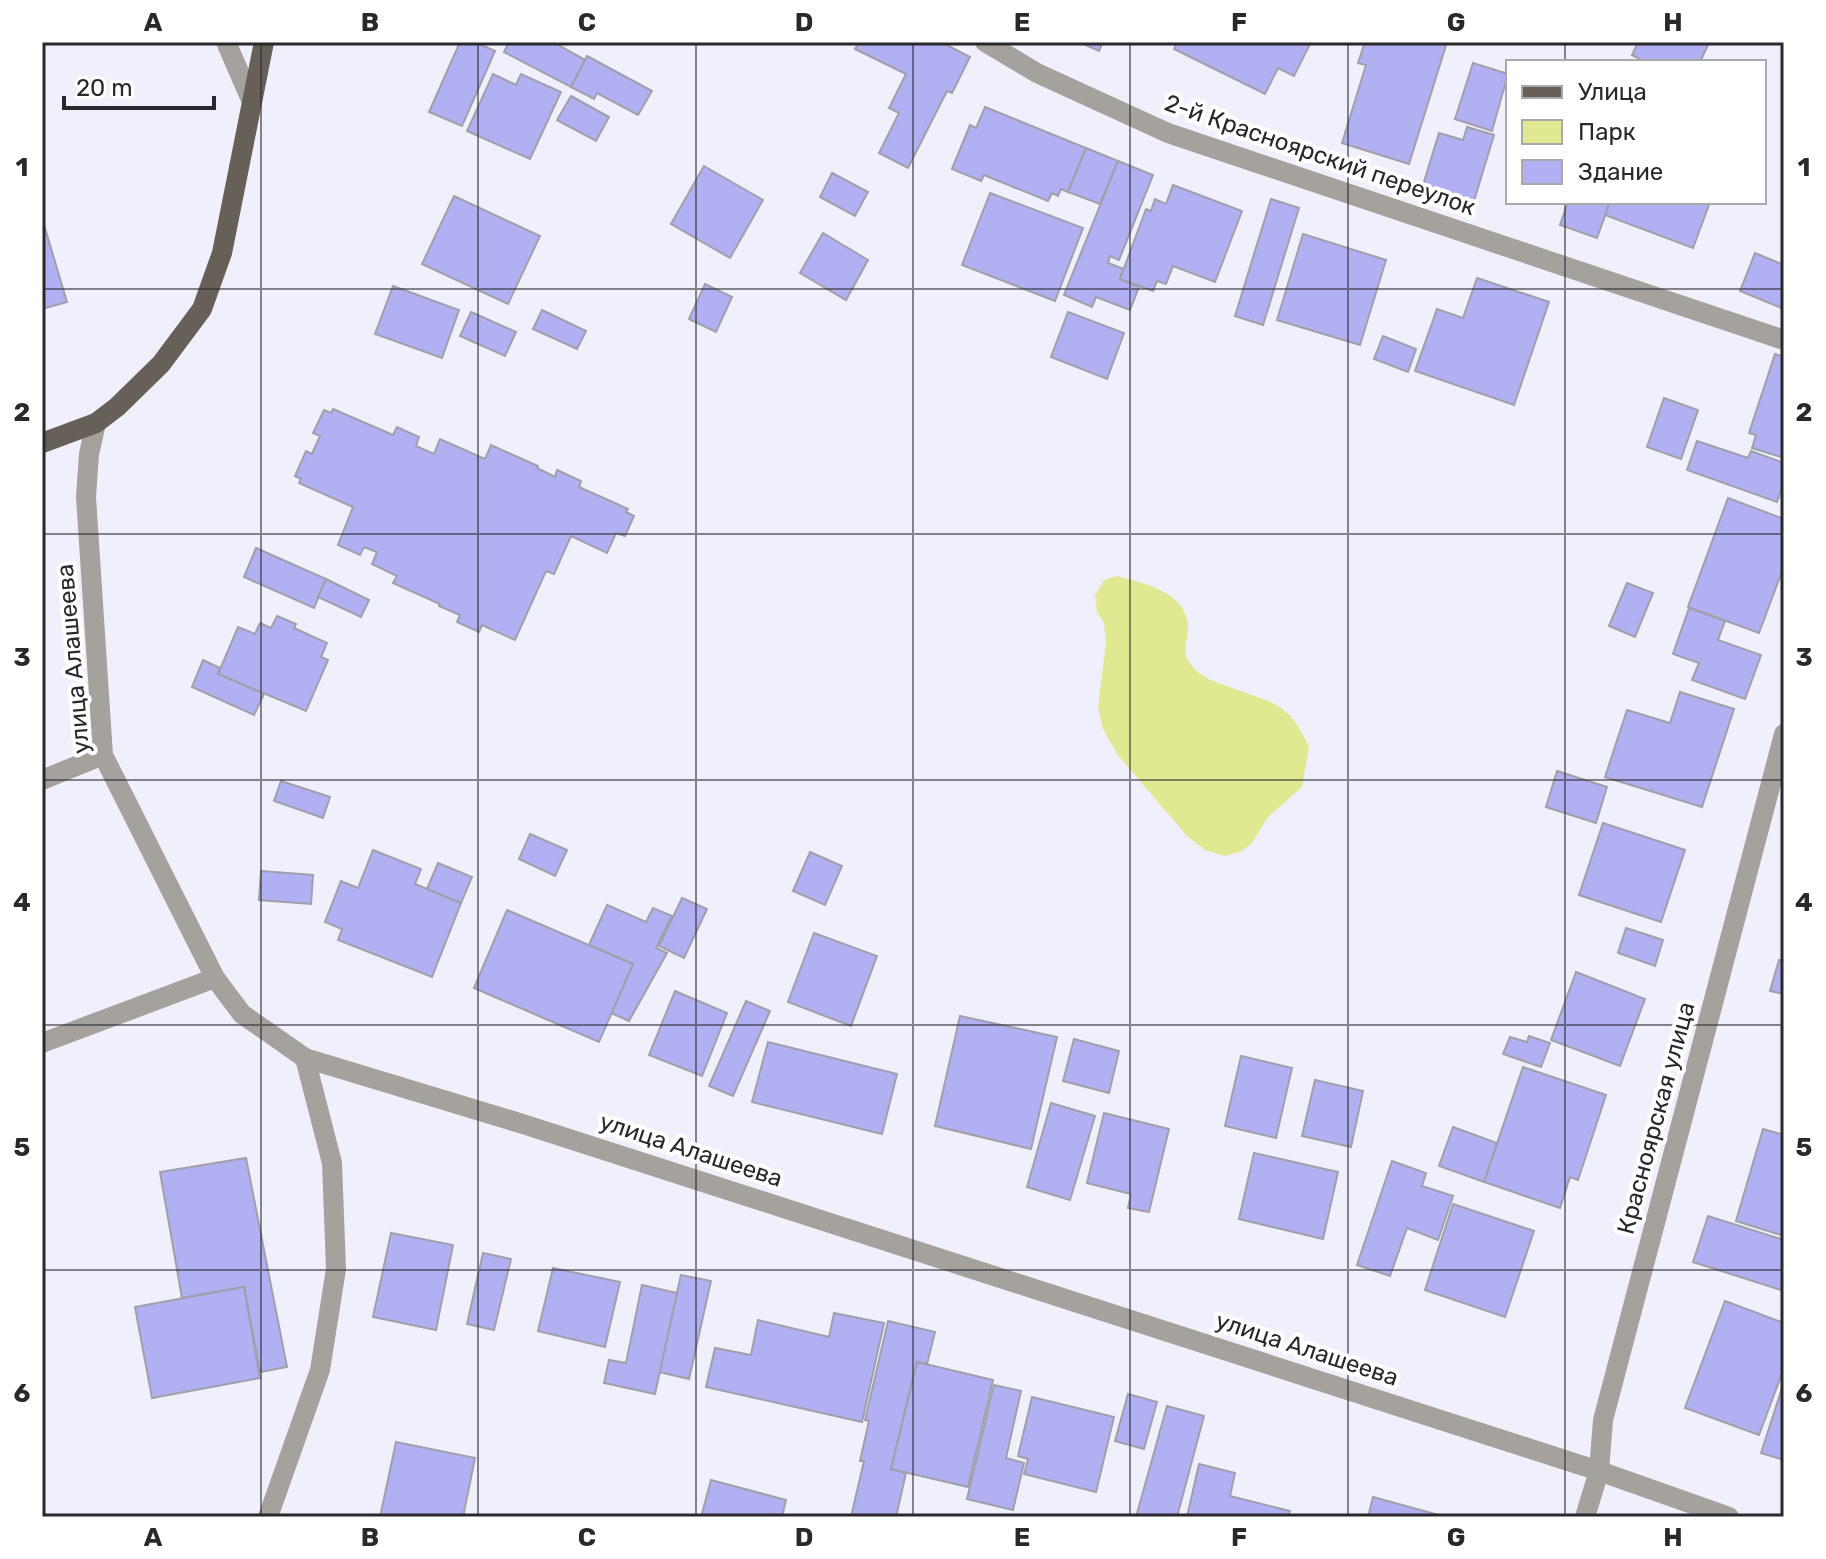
<svg xmlns="http://www.w3.org/2000/svg" width="1826" height="1559" font-family="Rubik,sans-serif">
	<style>
		.green { fill: #e1e892 }
		.building { fill: #b1b0f3; stroke: #a0a0ab; stroke-width: 2 }
		.lines { fill: none; stroke-linecap: round; stroke-linejoin: round }
		.minor { stroke: #a5a19d; stroke-width: 20 }
		.major { stroke: #666059; stroke-width: 20 }
		.grid { fill: none; stroke: #28282d; stroke-width: 2; stroke-opacity: 0.55 }
		.labels { text-anchor: middle; stroke-width: 8; stroke-linejoin: round; paint-order: stroke }
		.street-label { font-size: 24px; fill: #28282d; stroke: #fff }
		.neatline { fill: none; stroke: #28282d; stroke-width: 3 }
		.grid-label { font-size: 26px; text-anchor: middle; font-weight: bold; fill: #28282d }
	</style>
	<rect width="100%" height="100%" fill="#eff0fb"/>
	<path class="green" d="M1117 576C1142 583 1186 591 1188 626 1188 646 1178 653 1197 671 1203 677 1215 682 1224 685 1269 702 1288 700 1309 747L1302 787 1268 817 1252 843 1240 852 1224 856 1205 850 1188 837 1117 754 1103 729 1098 707 1106 642 1104 623 1097 612 1095 596 1104 580Z"/>
	<g class="building">
		<path d="M460 42H475L495 51 462 126 429 112Z"/>
		<path d="M509 42H553L585 60 571 87 504 52Z"/>
		<path d="M859 42H941L970 57 952 93 947 91 908 168 879 153 899 113 889 108 906 74 855 49Z"/>
		<path d="M1079 42H1103L1099 51Z"/>
		<path d="M1177 42H1311L1294 76 1278 68 1265 94 1174 49Z"/>
		<path d="M1365 42H1447L1409 164 1342 143 1366 65 1358 63Z"/>
		<path d="M1638 42H1701L1708 45 1700 62H1645L1632 55Z"/>
		<path d="M587 56 652 91 638 115 597 93 594 99 571 87Z"/>
		<path d="M1473 63 1508 74 1492 131 1455 119Z"/>
		<path d="M493 74 516 85 521 74 561 92 530 159 467 131Z"/>
		<path d="M571 96 609 117 596 141 557 120Z"/>
		<path d="M985 107 1086 148 1068 192 1061 189 1058 196 1052 193 1048 201 984 175 981 181 952 169 970 125 976 128Z"/>
		<path d="M1467 127 1494 135 1474 201 1423 185 1439 133 1463 140Z"/>
		<path d="M1086 148 1118 161 1100 204 1068 192Z"/>
		<path d="M1118 161 1153 175 1119 260 1110 256 1108 263 1124 269 1120 279 1139 287 1130 310 1096 297 1092 307 1064 295Z"/>
		<path d="M704 166 763 200 730 258 671 224Z"/>
		<path d="M832 173 868 192 855 216 820 197Z"/>
		<path d="M1173 185 1242 211 1215 282 1173 266 1166 284 1157 281 1153 291 1120 279 1146 209 1151 211 1155 199 1166 204Z"/>
		<path d="M990 193 1083 228 1055 301 962 265Z"/>
		<path d="M454 196 540 236 508 304 422 264Z"/>
		<path d="M1271 199 1299 208 1263 325 1235 316Z"/>
		<path d="M1568 202H1610L1597 238 1560 225Z"/>
		<path d="M1610 202H1710L1693 248 1605 215Z"/>
		<path d="M42 218 67 302 42 309Z"/>
		<path d="M823 233 868 260 846 300 800 273Z"/>
		<path d="M1303 234 1386 260 1360 345 1277 320Z"/>
		<path d="M1755 253 1784 265V309L1740 291Z"/>
		<path d="M1477 278 1549 302 1514 405 1415 371 1437 309 1463 318Z"/>
		<path d="M705 284 732 297 716 332 689 319Z"/>
		<path d="M393 286 459 310 442 358 375 334Z"/>
		<path d="M542 310 586 331 577 349 533 329Z"/>
		<path d="M471 312 516 332 505 356 460 336Z"/>
		<path d="M1068 312 1124 333 1107 379 1051 357Z"/>
		<path d="M1383 336 1416 349 1408 372 1374 359Z"/>
		<path d="M1775 354 1784 357V458L1752 448 1756 435 1749 433Z"/>
		<path d="M1664 398 1698 410 1681 459 1647 447Z"/>
		<path d="M333 409 393 435 397 427 419 437 416 446 434 454 440 439 485 459 491 445 538 466 537 468 555 477 557 470 581 481 579 487 628 509 626 512 634 516 625 536 616 533 607 553 571 536 554 574 546 571 515 640 482 625 479 632 457 622 460 615 439 606 440 604 393 583 397 576 372 564 377 552 364 547 360 555 338 545 353 507 299 483 301 479 295 476 306 451 312 454 320 436 313 433 324 410 331 413Z"/>
		<path d="M1697 441 1748 458 1751 451 1784 463V482L1777 502 1687 470Z"/>
		<path d="M1728 498 1784 519V566L1759 633 1688 607Z"/>
		<path d="M256 548 326 579 314 608 244 577Z"/>
		<path d="M326 579 369 600 361 617 318 597Z"/>
		<path d="M1627 583 1653 593 1635 637 1609 626Z"/>
		<path d="M1689 608 1725 621 1718 640 1761 655 1745 699 1692 680 1699 663 1673 654Z"/>
		<path d="M277 616 296 624 294 628 327 643 321 657 328 660 306 711 218 674 238 627 255 634 260 623 271 628Z"/>
		<path d="M203 660 220 668 218 674 264 694 254 715 192 687Z"/>
		<path d="M1680 692 1734 709 1702 807 1605 777 1627 710 1670 723Z"/>
		<path d="M1557 771 1607 787 1596 823 1546 807Z"/>
		<path d="M281 781 330 797 323 818 274 801Z"/>
		<path d="M1603 823 1685 850 1661 922 1579 895Z"/>
		<path d="M530 834 567 850 555 876 519 859Z"/>
		<path d="M373 850 421 869 415 884 461 903 432 977 338 940 342 929 325 922 341 881 358 888Z"/>
		<path d="M810 852 842 866 825 905 793 891Z"/>
		<path d="M438 863 472 877 461 903 427 889Z"/>
		<path d="M261 871 313 875 311 904 259 900Z"/>
		<path d="M682 898 707 909 684 958 659 946Z"/>
		<path d="M607 905 646 922 653 908 672 916 656 948 667 953 629 1021 611 1013 633 964 589 945Z"/>
		<path d="M507 910 633 964 599 1042 474 988Z"/>
		<path d="M1626 928 1663 940 1655 966 1618 953Z"/>
		<path d="M814 933 877 956 851 1026 788 1002Z"/>
		<path d="M1779 960 1784 961V994L1770 991Z"/>
		<path d="M1576 972 1645 999 1620 1066 1551 1040Z"/>
		<path d="M675 991 727 1013 702 1076 649 1055Z"/>
		<path d="M746 1001 770 1011 733 1096 709 1086Z"/>
		<path d="M960 1016 1057 1037 1031 1149 935 1126Z"/>
		<path d="M1529 1036 1550 1043 1541 1067 1503 1054 1510 1037 1527 1042Z"/>
		<path d="M1074 1039 1119 1051 1109 1093 1063 1081Z"/>
		<path d="M768 1042 897 1074 882 1134 752 1102Z"/>
		<path d="M1241 1056 1292 1068 1276 1138 1225 1126Z"/>
		<path d="M1523 1067 1606 1095 1578 1180 1570 1177 1560 1208 1484 1182Z"/>
		<path d="M1315 1080 1363 1091 1351 1147 1302 1136Z"/>
		<path d="M1051 1103 1095 1116 1070 1200 1027 1187Z"/>
		<path d="M1104 1113 1169 1129 1149 1212 1128 1208 1131 1194 1087 1183Z"/>
		<path d="M1453 1127 1497 1143 1484 1182 1439 1166Z"/>
		<path d="M1763 1129 1784 1135V1236L1736 1221Z"/>
		<path d="M1254 1153 1338 1172 1323 1239 1239 1219Z"/>
		<path d="M246 1158 287 1367 260 1372 244 1287 182 1298 160 1172Z"/>
		<path d="M1392 1161 1426 1173 1422 1186 1453 1196 1438 1240 1407 1228 1390 1276 1357 1265Z"/>
		<path d="M1453 1204 1534 1231 1505 1317 1425 1290Z"/>
		<path d="M1708 1216 1784 1240V1291L1693 1262Z"/>
		<path d="M391 1233 453 1245 436 1330 373 1317Z"/>
		<path d="M483 1253 511 1259 494 1330 467 1324Z"/>
		<path d="M553 1268 620 1282 605 1347 538 1331Z"/>
		<path d="M681 1275 711 1281 689 1379 659 1372Z"/>
		<path d="M642 1285 677 1293 655 1394 604 1383 609 1360 626 1363Z"/>
		<path d="M244 1287 260 1378 152 1398 135 1307Z"/>
		<path d="M1725 1301 1784 1323V1368L1759 1435 1685 1408Z"/>
		<path d="M834 1313 884 1323 862 1422 706 1387 715 1348 751 1355 758 1320 829 1337Z"/>
		<path d="M888 1321 935 1332 927 1364 917 1362 891 1469 906 1473 896 1517H851L864 1461H860L869 1421 865 1420Z"/>
		<path d="M917 1362 993 1380 968 1487 891 1469Z"/>
		<path d="M1784 1382V1460L1761 1453Z"/>
		<path d="M994 1385 1021 1391 1006 1458 1024 1463 1013 1510 967 1499Z"/>
		<path d="M1128 1394 1157 1402 1144 1449 1115 1441Z"/>
		<path d="M1032 1397 1114 1417 1096 1492 1024 1474 1028 1459 1018 1456Z"/>
		<path d="M1167 1406 1204 1416 1177 1517H1136Z"/>
		<path d="M396 1442 475 1458 463 1517H380Z"/>
		<path d="M1199 1464 1235 1473 1230 1496 1290 1511 1288 1517H1187Z"/>
		<path d="M711 1480 786 1500 782 1517H701Z"/>
		<path d="M1373 1497 1446 1517H1368Z"/>
	</g>
	<g class="lines">
		<g class="minor">
			<path d="M226 42 252 102"/>
			<path d="M985 42 1037 73 1168 133 1784 340"/>
			<path d="M96 423 89 454 86 497 103 755 215 978 242 1014 305 1058 526 1125 1599 1471 1729 1517"/>
			<path d="M42 780 103 755"/>
			<path d="M42 1043 215 978"/>
			<path d="M268 1517 320 1370 336 1269 332 1163 305 1058"/>
			<path d="M1585 1517 1599 1471 1603 1420 1784 734"/>
		</g>
		<path class="major" d="M42 443 96 423 117 407 161 364 202 309 222 253 264 42"/>
	</g>
	<path class="grid" d="M261 42V1517M478 42V1517M696 42V1517M913 42V1517M1130 42V1517M1348 42V1517M1565 42V62M1565 202V1517M42 289H1784M42 534H1784M42 780H1784M42 1025H1784M42 1270H1784"/>
	<g class="labels">
		<g class="street-label">
			<text transform="translate(1320 155) rotate(19)" y="8">2-й Красноярский переулок</text>
			<text transform="translate(73 659) rotate(-95)" y="8">улица Алашеева</text>
			<text transform="translate(1656 1118) rotate(-75)" y="8">Красноярская улица</text>
			<text transform="translate(691 1150) rotate(18)" y="8">улица Алашеева</text>
			<text transform="translate(1307 1349) rotate(18)" y="8">улица Алашеева</text>
		</g>
	</g>
	<rect width="1826" height="1559" fill="none" stroke="#ffffff" stroke-width="88"/>
	<rect x="1506" y="60" width="260" height="144" fill="#ffffff" stroke="#a9a9ab" stroke-width="2"/>
	<rect x="1522" y="86" width="40" height="12" fill="#666059" stroke="#a9a9ab" stroke-width="2"/>
	<text x="1578" y="100" font-size="24" fill="#28282d">Улица</text>
	<rect x="1522" y="120" width="40" height="24" fill="#e1e892" stroke="#a9a9ab" stroke-width="2"/>
	<text x="1578" y="140" font-size="24" fill="#28282d">Парк</text>
	<rect x="1522" y="160" width="40" height="24" fill="#b1b0f3" stroke="#a9a9ab" stroke-width="2"/>
	<text x="1578" y="180" font-size="24" fill="#28282d">Здание</text>
	<path d="M64 96v12h150v-12" fill="none" stroke="#28282d" stroke-width="4"/>
	<text x="76" y="96" font-size="24" fill="#28282d" stroke="#ffffff" stroke-width="6" paint-order="stroke">20 m</text>
	<rect x="44" y="44" width="1738" height="1471" class="neatline"/>
	<g class="grid-label">
		<text x="153" y="31">A</text>
		<text x="370" y="31">B</text>
		<text x="587" y="31">C</text>
		<text x="804" y="31">D</text>
		<text x="1022" y="31">E</text>
		<text x="1239" y="31">F</text>
		<text x="1456" y="31">G</text>
		<text x="1673" y="31">H</text>
		<text x="22" y="176">1</text>
		<text x="1804" y="176">1</text>
		<text x="22" y="421">2</text>
		<text x="1804" y="421">2</text>
		<text x="22" y="666">3</text>
		<text x="1804" y="666">3</text>
		<text x="22" y="911">4</text>
		<text x="1804" y="911">4</text>
		<text x="22" y="1156">5</text>
		<text x="1804" y="1156">5</text>
		<text x="22" y="1402">6</text>
		<text x="1804" y="1402">6</text>
		<text x="153" y="1546">A</text>
		<text x="370" y="1546">B</text>
		<text x="587" y="1546">C</text>
		<text x="804" y="1546">D</text>
		<text x="1022" y="1546">E</text>
		<text x="1239" y="1546">F</text>
		<text x="1456" y="1546">G</text>
		<text x="1673" y="1546">H</text>
	</g>
</svg>
